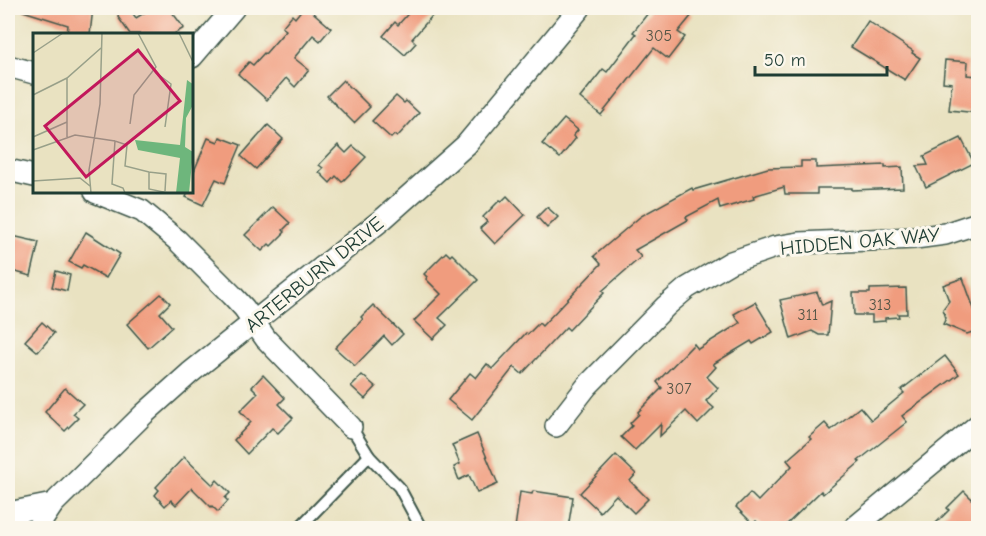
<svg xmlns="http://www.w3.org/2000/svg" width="986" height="536" font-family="'Comic Neue',sans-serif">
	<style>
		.building { fill: #f09c7e }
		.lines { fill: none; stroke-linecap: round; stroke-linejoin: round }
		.lane-casing { stroke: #3d5649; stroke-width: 14 }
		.street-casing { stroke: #3d5649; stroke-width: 24 }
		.lane { stroke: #fff; stroke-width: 10 }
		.street { stroke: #fff; stroke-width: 21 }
		.labels { text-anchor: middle; stroke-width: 6; stroke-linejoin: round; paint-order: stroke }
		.number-label { font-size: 16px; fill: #535546 }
		.street-label { font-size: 20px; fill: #1f3d34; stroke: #fbf7ec }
		.inset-road { fill: none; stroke: #98a089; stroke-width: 1.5 }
		.view { fill: #c2185b; fill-opacity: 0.15; stroke: #c2185b; stroke-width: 3 }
		.inset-edge { fill: none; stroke: #1f3d34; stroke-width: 3 }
	</style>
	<rect width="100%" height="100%" fill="#fbf7ec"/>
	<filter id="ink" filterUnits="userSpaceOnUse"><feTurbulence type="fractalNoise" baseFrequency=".0167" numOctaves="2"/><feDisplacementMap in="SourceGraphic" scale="12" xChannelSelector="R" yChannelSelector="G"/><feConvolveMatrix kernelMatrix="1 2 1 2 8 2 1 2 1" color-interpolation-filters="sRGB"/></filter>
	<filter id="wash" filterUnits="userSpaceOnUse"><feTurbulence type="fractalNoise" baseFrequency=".008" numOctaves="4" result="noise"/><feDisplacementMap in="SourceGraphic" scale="24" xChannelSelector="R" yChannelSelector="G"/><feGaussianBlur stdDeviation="1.35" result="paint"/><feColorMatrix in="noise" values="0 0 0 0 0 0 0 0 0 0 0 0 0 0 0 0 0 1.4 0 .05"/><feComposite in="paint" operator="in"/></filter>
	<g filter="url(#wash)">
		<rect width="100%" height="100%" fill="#e9e2c1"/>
		<g id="blocks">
			<g class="building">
				<path d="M24 8H93L90 34H67L68 25 23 11Z"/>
				<path d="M119 8H129L136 18 152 8H169L184 28 174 34H130L118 17Z"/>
				<path d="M303 8H308L331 28 320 41 313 35 294 58 309 70 295 87 286 78 267 100 238 74 249 62 253 65 264 53 265 54 286 30 282 27 292 15 295 18Z"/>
				<path d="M413 8H439L412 39 416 43 405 55 383 36 395 22 398 25Z"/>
				<path d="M652 8H683L692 15 678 32 685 37 668 59 654 48 601 115 580 98 603 69 607 72 636 34 633 32Z"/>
				<path d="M868 21 913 51 912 53 920 58 905 80 851 47Z"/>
				<path d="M945 60 968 62 967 75 978 76V113L949 110 952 83 943 82Z"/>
				<path d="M343 80 370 107 354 123 327 96Z"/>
				<path d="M396 96 404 103 406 101 419 113 397 137 394 135 391 138 372 121Z"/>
				<path d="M564 119 578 130 573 136 576 138 560 158 542 144Z"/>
				<path d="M268 125 283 139 256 169 241 156Z"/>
				<path d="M220 137 241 145 225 183 216 179 203 205 186 197 188 192H192V176L208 138 218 142Z"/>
				<path d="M961 138 974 163 926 187 916 166 928 165 924 156Z"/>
				<path d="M338 145 346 153 353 146 366 157 342 182 336 176 330 183 319 172 323 168 319 165Z"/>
				<path d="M801 161H816V168L885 165V168L902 167 903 188 852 190V188H817V194H785L784 187 753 196 754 199 720 209 718 200 686 217 688 220 635 250 641 257 602 291 604 293 569 330 566 327 522 374 514 367 472 420 448 400 470 373 476 378 487 364 492 369 526 333 528 334 539 323 542 326 601 264 594 256 641 216 692 188 693 190 768 168 801 167Z"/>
				<path d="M507 196 525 215 495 244 480 228 487 222 483 217 500 200 502 201Z"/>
				<path d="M273 207 290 223 283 230 285 232 271 246 269 244 262 251 245 235Z"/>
				<path d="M547 207 558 217 547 228 537 217Z"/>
				<path d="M86 232 120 254 106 278 83 265 81 268 69 262Z"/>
				<path d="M8 235 39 242 31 276 8 270Z"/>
				<path d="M446 252 450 256 452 254 478 280 439 318 447 325 433 339 414 321 441 294 426 279 427 277 424 274Z"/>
				<path d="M56 271 70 275 67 291 52 287Z"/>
				<path d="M963 278 978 320V330L967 334 943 324 946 318 943 309 949 301 943 285Z"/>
				<path d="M906 288 907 314H898L899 317 885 318V321L872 322V315H854L853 293H870V289Z"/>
				<path d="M817 292 822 305 831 301 828 335H819L812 331 791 339 780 300Z"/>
				<path d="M161 294 170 303 160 313 172 327 148 348 127 324Z"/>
				<path d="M755 302 773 332 753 344 751 341 713 364 716 367 707 377 718 388 706 401 714 408 698 424 686 411 660 436 661 424 635 450 621 437 632 426 630 423 639 414 638 412 662 388 657 382 694 344 698 349 740 323 734 314Z"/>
				<path d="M373 305 403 334 392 345 384 336 355 366 335 348 363 319 361 317Z"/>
				<path d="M42 322 54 333 38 352 25 341Z"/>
				<path d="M945 356 959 374 902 416 907 422 858 461 860 462 823 494 821 491 783 528H764L756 521 753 524 736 507 750 493 758 501 792 466 787 460 811 439 809 437 825 423 831 430 860 407 871 420 904 393 901 390Z"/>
				<path d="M263 375 285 398 279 404 293 418 278 433 272 428 247 454 234 440 251 422 240 411 258 393 252 387Z"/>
				<path d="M362 375 376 387 365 399 351 386Z"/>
				<path d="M65 388 83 404 73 414 78 418 65 431 45 412Z"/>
				<path d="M477 434 498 484 477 493 469 475 459 480 454 467 460 464 452 445Z"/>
				<path d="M616 455 636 474 630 481 648 499 634 513 616 495 600 512 580 493Z"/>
				<path d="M184 457 213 485 217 480 230 493 225 498 228 501 218 512 212 506 211 507 192 488 176 505 171 500 165 506 155 495 159 490 156 487Z"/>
				<path d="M533 491 573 497 568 528H515L520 492 532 494Z"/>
				<path d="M964 491 978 505V514L964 528H931L949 510 947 508Z"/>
			</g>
		</g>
	</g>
	<g filter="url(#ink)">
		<use href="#blocks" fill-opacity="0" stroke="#3d5649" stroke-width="1.5"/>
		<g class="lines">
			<defs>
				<g id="lane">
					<path d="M351 427 369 456"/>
					<path d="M299 528 369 456 399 487 421 528"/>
				</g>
				<g id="street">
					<path d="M192 57 234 8"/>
					<path d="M8 66 34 73"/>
					<path d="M8 170 34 176"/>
					<path d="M95 192 142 211 177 240 232 295 244 308 266 339 351 427"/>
					<path d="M556 426 587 386 666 306 687 288 731 262 775 247 799 243 915 238 945 234 978 223"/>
					<path d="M8 513 53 504"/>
					<path d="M37 528 53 504 144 414 190 373 384 218 466 145 580 8"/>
					<path d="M854 528 978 425"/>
				</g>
			</defs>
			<use href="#lane" class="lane-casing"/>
			<use href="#street" class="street-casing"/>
			<use href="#lane" class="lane"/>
			<use href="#street" class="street"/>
		</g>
	</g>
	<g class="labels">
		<g class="number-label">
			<text x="659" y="41">305</text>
			<text x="880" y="310">313</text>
			<text x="808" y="320">311</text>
			<text x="679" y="394">307</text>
		</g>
		<g class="street-label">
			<text transform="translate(860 241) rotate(-5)" y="7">HIDDEN OAK WAY</text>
			<text transform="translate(314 274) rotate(-39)" y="7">ARTERBURN DRIVE</text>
		</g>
	</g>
	<g transform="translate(33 33)">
		<rect width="160" height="160" fill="#e9e2c1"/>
		<path d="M154 47 161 52 160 72 153 85 152 114 160 119 156 160H143L147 125 105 117 102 107 147 112Z" fill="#6eb67c"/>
		<path class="inset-road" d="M146 0 161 31M0 20 30 0M122 39 138 51 132 94M34 45V104M0 62 34 45 68 15M97 91 101 62 123 34 105 0M0 104 34 89M0 117 42 102 82 108M0 148 47 145 57 153M132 158 133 141 116 139V156L135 160M58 160 56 137 67 71 69 0M92 160 90 155 79 151 82 108 94 112 92 133 116 139"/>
		<path class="view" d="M105 17 147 68 53 144 12 93Z"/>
		<rect width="160" height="160" class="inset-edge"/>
	</g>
	<rect width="986" height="536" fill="none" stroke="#fbf7ec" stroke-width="30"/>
	<path d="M755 66v9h132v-9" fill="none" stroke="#1f3d34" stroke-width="3"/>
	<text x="764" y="66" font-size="18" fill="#1f3d34" stroke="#fbf7ec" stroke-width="4.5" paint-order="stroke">50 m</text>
</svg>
